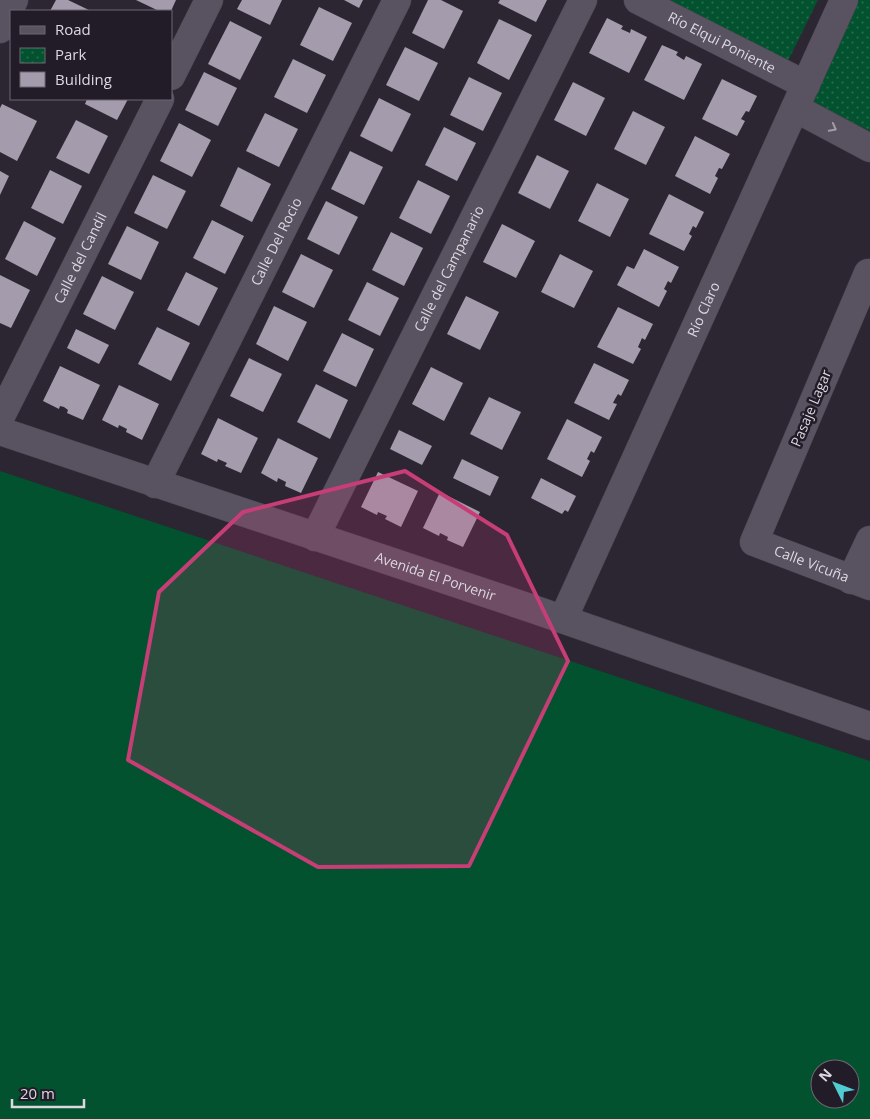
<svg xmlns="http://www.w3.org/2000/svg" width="870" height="1119" font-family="'Open Sans',sans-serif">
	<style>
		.grass { fill: #03522f; fill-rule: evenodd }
		.park { fill: url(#park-dots) }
		.building { fill: #a49cac }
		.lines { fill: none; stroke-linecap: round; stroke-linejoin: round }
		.minor-casing { stroke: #48434d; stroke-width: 29 }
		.minor { stroke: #595260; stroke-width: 28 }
		.oneway { stroke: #a19ca6 }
		.marked { fill: #c73e76; fill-opacity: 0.2; stroke: #c73e76; stroke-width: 4; stroke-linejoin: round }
		.labels { text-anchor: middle; stroke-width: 5; stroke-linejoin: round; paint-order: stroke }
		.street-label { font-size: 14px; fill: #dcd8e0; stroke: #221c28 }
	</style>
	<defs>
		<pattern id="park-dots" width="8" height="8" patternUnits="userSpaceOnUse" patternTransform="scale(1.25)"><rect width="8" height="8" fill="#03522f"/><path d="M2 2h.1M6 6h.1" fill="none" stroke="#276a4d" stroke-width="1.8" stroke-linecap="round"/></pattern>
	</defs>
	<rect width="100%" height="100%" fill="#2c2532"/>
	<path class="grass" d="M0 471 870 761V1119H0ZM820 1069H850V1099H820Z"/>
	<g class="park">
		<path d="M664 0H818L788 61Z"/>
		<path d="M838 0H870V131L793 94Z"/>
	</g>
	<g class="building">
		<path d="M56 0H68L91 11H50Z"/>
		<path d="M136 0H176L171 11H159Z"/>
		<path d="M242 0H282L270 25 237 9Z"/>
		<path d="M344 0H363L359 8Z"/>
		<path d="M428 0H441L463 11 444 49 412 33Z"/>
		<path d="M500 0H547L536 22 498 3Z"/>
		<path d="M319 7 352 23 333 61 300 45Z"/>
		<path d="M607 18 623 26 621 29 630 33 631 29 647 37 629 73 589 53Z"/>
		<path d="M499 19 532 35 509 80 477 63Z"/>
		<path d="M230 21 262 37 240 80 208 64Z"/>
		<path d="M662 45 678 52 676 55 684 60 686 56 702 64 684 100 644 80Z"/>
		<path d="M405 47 438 63 419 101 386 85Z"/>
		<path d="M293 59 326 75 307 113 274 97Z"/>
		<path d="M204 72 237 88 218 126 185 110Z"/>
		<path d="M469 77 502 93 483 131 450 115Z"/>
		<path d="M722 79 757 96 749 112 746 111 741 119 745 121 737 136 702 119Z"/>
		<path d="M573 82 605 98 586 136 554 120Z"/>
		<path d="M379 98 411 114 392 152 360 136Z"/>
		<path d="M87 99H128L117 120 85 104Z"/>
		<path d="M2 104 37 121 17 161 0 152V108Z"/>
		<path d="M633 111 665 127 646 165 614 149Z"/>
		<path d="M265 113 298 129 279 167 246 151Z"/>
		<path d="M76 120 108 136 89 174 56 158Z"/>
		<path d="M179 123 211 140 192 177 160 161Z"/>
		<path d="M444 127 476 143 457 181 425 165Z"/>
		<path d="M695 136 730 154 722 169 719 168 715 176 718 178 710 194 675 176Z"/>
		<path d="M350 151 383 167 364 205 331 189Z"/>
		<path d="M537 155 569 171 550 209 518 193Z"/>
		<path d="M238 167 271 184 252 222 220 206Z"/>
		<path d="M50 170 82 186 63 224 31 208Z"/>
		<path d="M0 171 9 176 0 195Z"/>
		<path d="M153 175 186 191 167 229 134 213Z"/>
		<path d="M418 180 450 196 431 234 399 218Z"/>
		<path d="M597 183 629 199 610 237 578 221Z"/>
		<path d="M669 194 704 212 696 228 693 226 689 234 692 236 684 251 649 234Z"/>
		<path d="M326 201 358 217 339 255 307 239Z"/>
		<path d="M212 220 244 236 225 274 193 258Z"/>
		<path d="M24 221 56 238 37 276 5 259Z"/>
		<path d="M502 224 535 241 516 278 483 262Z"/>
		<path d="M127 226 159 242 141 280 108 264Z"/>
		<path d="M391 232 423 248 404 286 372 270Z"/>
		<path d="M644 249 679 267 671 283 668 281 664 289 667 291 659 307 617 285 627 266 634 269Z"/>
		<path d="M301 254 333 270 314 308 282 292Z"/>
		<path d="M560 254 593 271 574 308 541 292Z"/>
		<path d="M186 272 218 288 199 326 167 310Z"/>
		<path d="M0 275 30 290 11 328 0 323Z"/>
		<path d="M102 276 134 292 115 330 83 314Z"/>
		<path d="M367 282 399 298 380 336 348 320Z"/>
		<path d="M466 296 499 312 480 350 447 334Z"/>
		<path d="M274 306 307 322 288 361 256 344Z"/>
		<path d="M618 307 653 324 645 340 642 338 638 347 641 349 633 364 597 347Z"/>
		<path d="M157 327 190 343 171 381 138 364Z"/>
		<path d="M76 329 109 345 99 364 67 348Z"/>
		<path d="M342 333 374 349 356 387 323 371Z"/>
		<path d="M249 358 282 374 263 412 230 396Z"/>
		<path d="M594 363 629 380 621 396 618 394 615 399 613 403 617 404 609 420 574 403Z"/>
		<path d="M60 366 100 385 83 420 67 413 68 410 64 407 60 406 59 409 43 401Z"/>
		<path d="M431 367 463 383 444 421 412 404Z"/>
		<path d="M316 384 348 400 330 439 297 422Z"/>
		<path d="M119 385 159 404 142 440 126 432 127 429 119 425 118 428 102 420Z"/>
		<path d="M489 397 521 412 502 450 470 434Z"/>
		<path d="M218 418 258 438 241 473 225 466 227 463 218 459 217 462 201 454Z"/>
		<path d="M567 419 602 437 594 453 591 451 587 459 590 461 582 477 547 459Z"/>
		<path d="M399 430 432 446 422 465 390 449Z"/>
		<path d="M278 438 318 458 301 493 285 486 286 482 278 478 277 482 261 473Z"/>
		<path d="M462 459 499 477 490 496 453 478Z"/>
		<path d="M378 472 418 491 401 527 385 519 387 516 378 512 377 515 361 507Z"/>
		<path d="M541 478 576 496 568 512 565 510 562 514 531 498Z"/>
		<path d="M440 492 480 512 463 547 447 540 448 537 440 533 439 536 423 528Z"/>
	</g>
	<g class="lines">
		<defs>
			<g id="minor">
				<path id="s1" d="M638 0 806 85"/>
				<path d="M0 29 14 0"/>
				<path d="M171 76 209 0"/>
				<path d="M795 108 870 148"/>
				<path id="s2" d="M870 274 868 273 754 542 870 586"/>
				<path id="s3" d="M0 418 160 99"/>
				<path id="s4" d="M0 431 533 609 870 726"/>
				<path id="s5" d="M155 484 397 0"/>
				<path id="s6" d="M315 537 583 0"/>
				<path d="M851 580 870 540"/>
				<path id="s7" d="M563 619 844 0"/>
			</g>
		</defs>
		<use href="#minor" class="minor-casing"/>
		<use href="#minor" class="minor"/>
	</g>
	<defs><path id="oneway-chevron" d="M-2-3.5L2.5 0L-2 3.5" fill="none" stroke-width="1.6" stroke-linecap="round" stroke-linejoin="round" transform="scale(1.25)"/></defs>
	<use class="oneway" href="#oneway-chevron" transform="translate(833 128) rotate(28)"/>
	<path class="marked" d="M405 471 507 535 568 661 469 866 318 867 128 760 159 592 243 512Z"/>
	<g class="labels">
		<g class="street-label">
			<text dy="5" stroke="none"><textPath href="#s1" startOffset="94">Río Elqui Poniente</textPath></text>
			<text dy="5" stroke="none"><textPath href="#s5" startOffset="271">Calle Del Rocio</textPath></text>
			<text dy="5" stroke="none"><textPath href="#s3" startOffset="179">Calle del Candil</textPath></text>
			<text dy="5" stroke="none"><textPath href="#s6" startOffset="300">Calle del Campanario</textPath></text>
			<text dy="5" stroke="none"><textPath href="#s7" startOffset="340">Río Claro</textPath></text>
			<text transform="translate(811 408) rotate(-67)" y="5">Pasaje Lagar</text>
			<text dy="5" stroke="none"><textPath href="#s2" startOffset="356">Calle Vicuña</textPath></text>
			<text dy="5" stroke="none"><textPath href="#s4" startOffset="459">Avenida El Porvenir</textPath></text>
		</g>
	</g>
	<rect x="10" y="10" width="162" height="90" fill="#221c28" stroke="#6c6772"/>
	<rect x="20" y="26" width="25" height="8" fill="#595260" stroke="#6c6772"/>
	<text x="55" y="35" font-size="15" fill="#dcd8e0">Road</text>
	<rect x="20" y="48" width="25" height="15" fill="url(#park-dots)" stroke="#6c6772"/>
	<text x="55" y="60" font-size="15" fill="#dcd8e0">Park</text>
	<rect x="20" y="72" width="25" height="15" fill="#a49cac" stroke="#6c6772"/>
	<text x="55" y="85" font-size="15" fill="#dcd8e0">Building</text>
	<g transform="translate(835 1084) rotate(312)"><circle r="24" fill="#221c28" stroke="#6c6772"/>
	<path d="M0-4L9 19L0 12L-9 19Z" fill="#51ccd2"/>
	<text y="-8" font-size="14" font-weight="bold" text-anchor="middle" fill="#dcd8e0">N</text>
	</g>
	<path d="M12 1099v8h72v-8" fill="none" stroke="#dcd8e0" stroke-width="2.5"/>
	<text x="20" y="1099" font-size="15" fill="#dcd8e0" stroke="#221c28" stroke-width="4" paint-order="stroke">20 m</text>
</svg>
